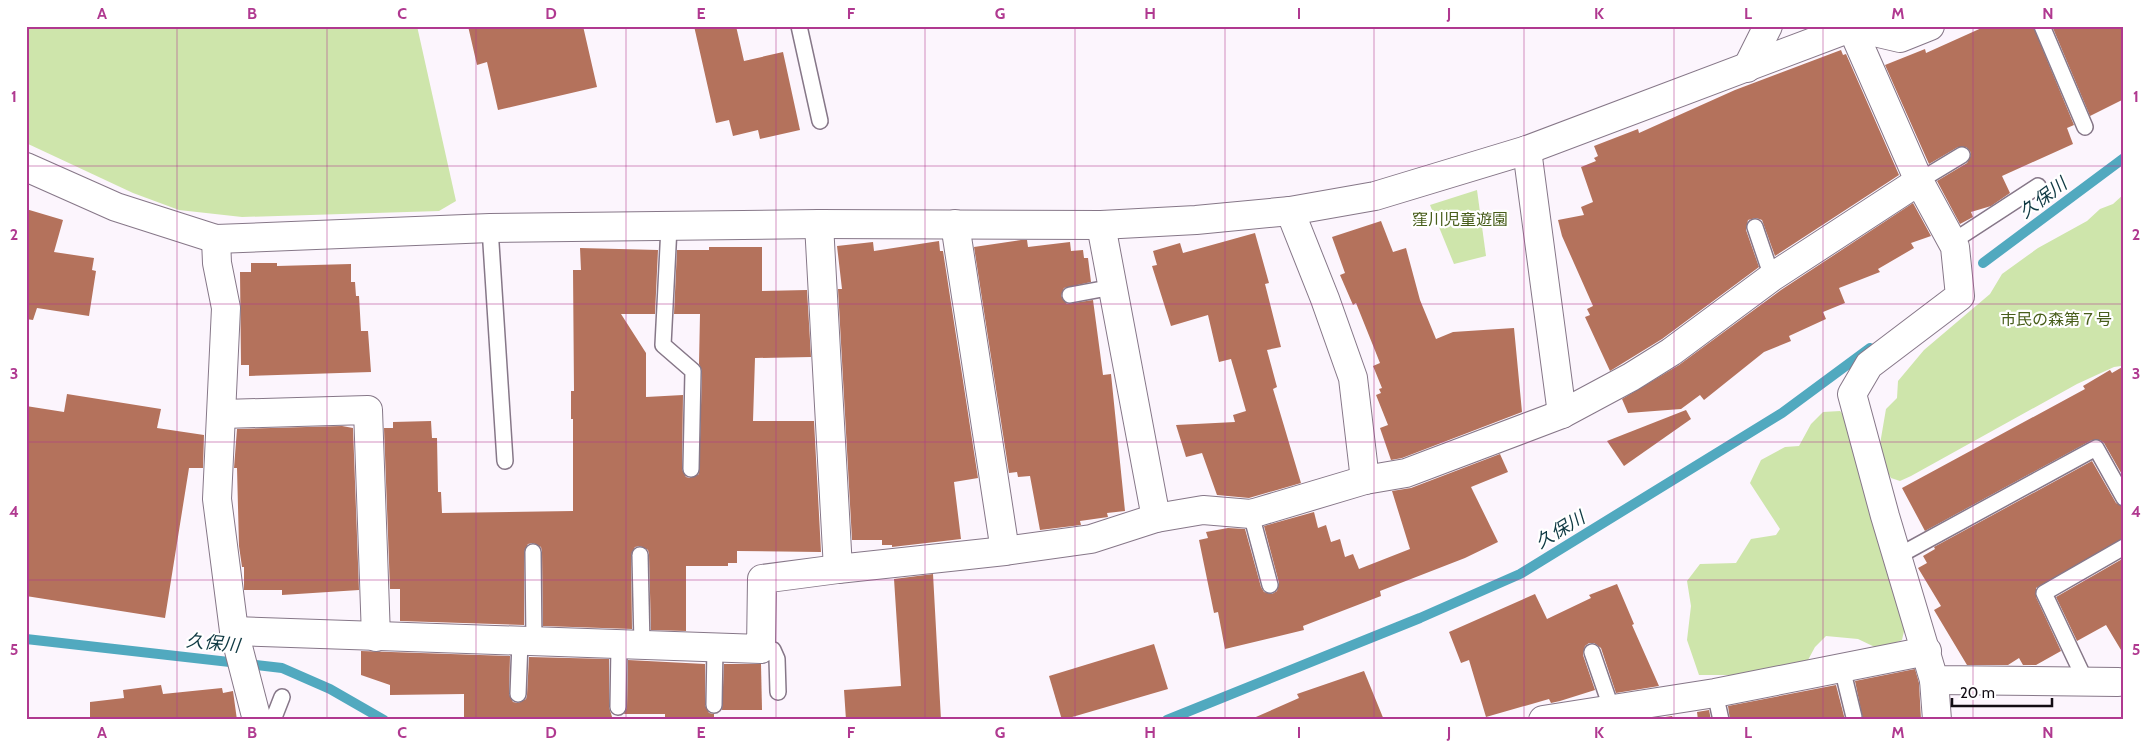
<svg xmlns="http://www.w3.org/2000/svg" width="2150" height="746" font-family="Cabin,'Noto Sans JP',sans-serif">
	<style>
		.green { fill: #cee5ab }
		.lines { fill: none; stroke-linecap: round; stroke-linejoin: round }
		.stream { stroke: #51a9bf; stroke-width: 10 }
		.building { fill: #b4725c }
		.service-casing { stroke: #867788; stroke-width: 18 }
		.minor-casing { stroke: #867788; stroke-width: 30 }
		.service { stroke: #fff; stroke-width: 15 }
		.minor { stroke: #fff; stroke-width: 28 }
		.grid { fill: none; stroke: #b03990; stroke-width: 1; stroke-opacity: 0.55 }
		.labels { text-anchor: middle; stroke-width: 4.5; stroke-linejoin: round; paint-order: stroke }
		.park-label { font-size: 16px; fill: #485e1b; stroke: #fff }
		.water-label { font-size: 18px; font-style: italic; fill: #0f3943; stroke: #fff }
		.neatline { fill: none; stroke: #b03990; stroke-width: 2 }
		.grid-label { font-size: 16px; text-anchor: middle; font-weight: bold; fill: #b03990 }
	</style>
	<rect width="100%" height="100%" fill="#fcf5fd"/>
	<g class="green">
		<path d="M26 26H417L456 201 439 211 242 217 179 210 133 193 26 143Z"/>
		<path d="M1477 190 1486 256 1454 264 1430 205Z"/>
		<path d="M2124 194V371L2121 366 2114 367 2077 384 1911 476 1900 481 1891 478 1884 466 1880 444 1886 409 1897 398 1898 381 1924 350 1990 294 2002 274 2038 248 2087 221 2100 209 2113 204Z"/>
		<path d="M1840 411 1848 420 1907 618 1902 640 1879 649 1858 639 1826 636 1815 647 1808 660 1734 675H1699L1687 640 1691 606 1687 581 1700 564 1736 563 1751 539 1776 535 1780 529 1750 483 1761 460 1785 447 1799 446 1811 424 1823 412Z"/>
	</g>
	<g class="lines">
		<g class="stream">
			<path d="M1983 263 2124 158"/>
			<path d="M26 639 282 668 330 689 384 720"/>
			<path d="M1167 720 1420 618 1520 574 1782 413 1870 348"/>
		</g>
	</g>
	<g class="building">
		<path d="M468 26H583L597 87 498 110 487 62 477 65Z"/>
		<path d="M694 26H736L744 61 783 52 800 130 760 139 758 130 733 136 729 120 716 123Z"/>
		<path d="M1986 26H2033L2074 125 2067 128 2073 144 2002 176 2010 193 1991 206 1971 212 1973 217 1960 224 1937 181 1967 163 1971 155 1970 151 1966 147H1958L1929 164 1885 65 1925 49 1926 53Z"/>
		<path d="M2052 26H2124V99L2090 116Z"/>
		<path d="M1841 50 1843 55 1846 54 1899 175 1775 256 1762 220 1756 218 1748 220 1746 230 1759 267 1662 339 1610 371 1585 317 1590 315 1587 309 1593 306 1562 236 1558 220 1584 215 1581 207 1593 202 1581 167 1596 161 1594 158 1598 156 1594 146 1638 129 1639 133 1735 90Z"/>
		<path d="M1913 203 1931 236 1911 243 1914 248 1878 269 1880 272 1839 288 1845 303 1823 312 1826 319 1789 336 1791 341 1764 352 1704 400 1700 395 1681 409 1628 413 1622 399 1679 365 1781 290Z"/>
		<path d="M26 209 63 220 54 252 94 258 92 270 96 271 89 316 37 308 33 320 26 319Z"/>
		<path d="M1381 221 1393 252 1406 248 1420 300 1436 339 1453 332 1514 328 1522 412 1402 458 1391 460 1380 428 1388 425 1376 395 1381 393 1379 389 1382 388 1373 366 1380 363 1356 303 1353 305 1340 275 1345 273 1332 237Z"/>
		<path d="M1255 233 1269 283 1265 284 1281 347 1267 350 1277 387 1273 389 1301 483 1249 498 1217 495 1202 453 1186 457 1176 425 1235 422 1233 415 1246 411 1231 359 1219 362 1208 315 1171 326 1152 266 1157 265 1153 251 1180 243 1183 253Z"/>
		<path d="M1021 240H1027L1028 247 1070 242 1071 251 1083 250 1084 258H1088L1091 282 1064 288 1061 296 1067 304 1093 300 1103 375 1111 374 1125 511 1107 513 1108 517 1080 521 1081 525 1040 530 1030 476 1018 477 1017 472 1009 473 974 247Z"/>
		<path d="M939 241 940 251H943L978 478 954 482 961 539 892 547V545H882V540H852L838 289H842L837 246 873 242 874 251Z"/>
		<path d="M709 247H762V291L807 290 811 357 755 358 753 421H814L821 552 737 551V563H728V566H686V631L651 630 649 555 648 550 640 546 635 547 631 555 632 629 543 626 542 552 541 547 533 543 528 544 524 552V625L400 621V589H390L384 428H393V422L431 421 432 438H437L438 492H441L442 513 573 511V419H571V391H574L573 270H581L580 248 658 250 655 314H621L646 353V397L683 395 682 469 686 477 690 478 699 474 702 371 699 364 700 314H674L677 250H709Z"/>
		<path d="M251 263H277V266L351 264V282H355L356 296H359L361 331H368L371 372 249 376V365H241L240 272H251Z"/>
		<path d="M2124 366V478L2104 443 2100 440H2092L1925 531 1902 488 2085 389 2083 386 2110 370 2112 373Z"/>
		<path d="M67 394 161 409 157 428 204 435 203 468H189L165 618 26 596V406L64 412Z"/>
		<path d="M1686 410 1691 419 1624 466 1607 441Z"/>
		<path d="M342 426 353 428 359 590 282 595V590H244V567H242L239 546 237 468H234L237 429Z"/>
		<path d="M1500 454 1508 472 1471 487 1498 542 1465 558 1380 591 1381 596 1303 626 1304 630 1225 649 1218 612 1214 613 1199 540 1208 538 1206 532 1228 528 1245 529 1261 587 1264 592 1272 594 1277 591 1279 583 1264 526 1314 512 1318 528 1326 525 1331 542 1340 539 1345 557 1353 554 1359 569 1410 549 1392 491 1411 488Z"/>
		<path d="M2092 461 2116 503 2124 507V538L2036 588V597L2061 651 2036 665H2023L2019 658 2008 665H1967L1934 610 1941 606 1918 568 1927 563 1923 556 1935 549 1934 547Z"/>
		<path d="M2124 558V655L2106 625 2077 641 2056 597Z"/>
		<path d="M933 574 941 720H846L844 690 901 686 894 579Z"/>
		<path d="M1617 584 1634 624 1632 625 1659 686 1616 693 1601 648 1594 643H1589L1585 646 1583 655 1595 690 1560 701 1551 703 1549 699 1486 717 1469 660 1461 663 1449 632 1535 594 1547 619 1591 598 1589 595Z"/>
		<path d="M1154 644 1168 689 1062 720 1049 676Z"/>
		<path d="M361 651 510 656 509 694 513 702 518 703 526 699 527 695 529 657 609 659V707L613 720H464V694L390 695V685L361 675Z"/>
		<path d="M628 660 705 664V705L709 713 714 714V720H665V714H624L627 707Z"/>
		<path d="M724 664H761L762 710H722Z"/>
		<path d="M1915 669 1919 683 1921 720H1863L1855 681Z"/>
		<path d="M1364 671 1384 720H1249L1299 698 1297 694Z"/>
		<path d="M161 685 163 694 222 688 223 693 233 691 237 720H90V702L124 698 123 690Z"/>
		<path d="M1836 685 1845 720H1730L1728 706Z"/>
		<path d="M1709 710 1711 720H1698L1697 712Z"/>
		<path d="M1672 716 1674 720H1645Z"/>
	</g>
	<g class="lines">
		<defs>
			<g id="service">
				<path d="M799 26 820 121"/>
				<path d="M2042 26 2085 127"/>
				<path d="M1919 181 1962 155"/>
				<path d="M669 227 663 345 693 371 691 469"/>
				<path d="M1755 227 1772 277"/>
				<path d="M490 228 505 461"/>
				<path d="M1952 242 2038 186"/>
				<path d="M1070 295 1113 287"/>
				<path d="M1251 514 1270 585"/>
				<path d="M533 552 534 643"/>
				<path d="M640 555 642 645"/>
				<path d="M1898 556 2096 448 2124 498"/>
				<path d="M761 649 773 650 777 659 778 692"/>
				<path d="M1592 652 1612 710"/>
				<path d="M1842 668 1854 717"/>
				<path d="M2086 682 2044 593 2124 547"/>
				<path d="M1715 693 1721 720"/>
				<path d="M518 694 520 642"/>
				<path d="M714 705 715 647"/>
				<path d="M618 707 619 645"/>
				<path d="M273 720 282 697"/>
			</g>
			<g id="minor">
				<path d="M1851 26 1919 181 1955 247 1960 296 1869 365 1852 394 1885 516 1934 680 2118 682"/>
				<path d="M1747 68 1768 26"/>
				<path d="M1527 150 1562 414"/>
				<path d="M26 167 116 207 216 239 490 228 819 224 1101 225 1196 220 1290 211 1375 196 1527 150 1853 27 1900 38 1930 26"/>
				<path d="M1290 211 1325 299 1353 378 1365 480"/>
				<path d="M819 224 838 569 1005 551 1091 539 1156 518 1203 510 1251 514 1365 480 1406 473 1562 414 1631 377 1671 352 1772 277 1919 181"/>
				<path d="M955 224 1005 551"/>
				<path d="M1101 225 1156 518"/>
				<path d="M216 239 217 263 226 308 217 499 234 631 257 720"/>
				<path d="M223 414 368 410 376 637"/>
				<path d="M234 631 761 649 762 579 838 569"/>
				<path d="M1934 680 1937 720"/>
				<path d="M1543 720 1715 693 1927 651"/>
			</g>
		</defs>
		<use href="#service" class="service-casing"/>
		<use href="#minor" class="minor-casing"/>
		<use href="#service" class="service"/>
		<use href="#minor" class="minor"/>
	</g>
	<path class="grid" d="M177 26V720M327 26V720M476 26V720M626 26V720M776 26V720M925 26V720M1075 26V720M1225 26V720M1374 26V720M1524 26V720M1674 26V720M1823 26V720M1973 26V720M26 166H2124M26 304H2124M26 442H2124M26 580H2124"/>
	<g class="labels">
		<g class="park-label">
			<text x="1460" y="225">窪川児童遊園</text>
			<text x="2056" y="325">市民の森第７号</text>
		</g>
		<g class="water-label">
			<text transform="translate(2043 198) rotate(-37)" y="6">久保川</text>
			<text transform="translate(1560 530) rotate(-31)" y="6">久保川</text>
			<text transform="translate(213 643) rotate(6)" y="6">久保川</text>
		</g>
	</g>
	<rect width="2150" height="746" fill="none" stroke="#ffffff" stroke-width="55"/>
	<path d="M1952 698v8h100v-8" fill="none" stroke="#120c13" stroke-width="2.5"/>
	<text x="1960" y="698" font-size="15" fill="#120c13" stroke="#ffffff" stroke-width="4" paint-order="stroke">20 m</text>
	<rect x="28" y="28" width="2094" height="690" class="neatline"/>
	<g class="grid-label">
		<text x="102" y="19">A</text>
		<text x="252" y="19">B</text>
		<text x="402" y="19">C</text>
		<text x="551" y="19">D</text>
		<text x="701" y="19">E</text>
		<text x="851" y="19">F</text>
		<text x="1000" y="19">G</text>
		<text x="1150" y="19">H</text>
		<text x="1299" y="19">I</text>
		<text x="1449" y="19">J</text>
		<text x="1599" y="19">K</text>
		<text x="1748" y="19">L</text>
		<text x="1898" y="19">M</text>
		<text x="2048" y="19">N</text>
		<text x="14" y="102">1</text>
		<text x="2136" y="102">1</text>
		<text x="14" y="240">2</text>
		<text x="2136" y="240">2</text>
		<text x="14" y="379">3</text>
		<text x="2136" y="379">3</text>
		<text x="14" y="517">4</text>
		<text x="2136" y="517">4</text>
		<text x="14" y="655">5</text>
		<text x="2136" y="655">5</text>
		<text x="102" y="738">A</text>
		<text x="252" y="738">B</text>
		<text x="402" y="738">C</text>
		<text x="551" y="738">D</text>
		<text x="701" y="738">E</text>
		<text x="851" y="738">F</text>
		<text x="1000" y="738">G</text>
		<text x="1150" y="738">H</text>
		<text x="1299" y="738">I</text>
		<text x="1449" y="738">J</text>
		<text x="1599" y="738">K</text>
		<text x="1748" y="738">L</text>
		<text x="1898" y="738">M</text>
		<text x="2048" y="738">N</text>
	</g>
</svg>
